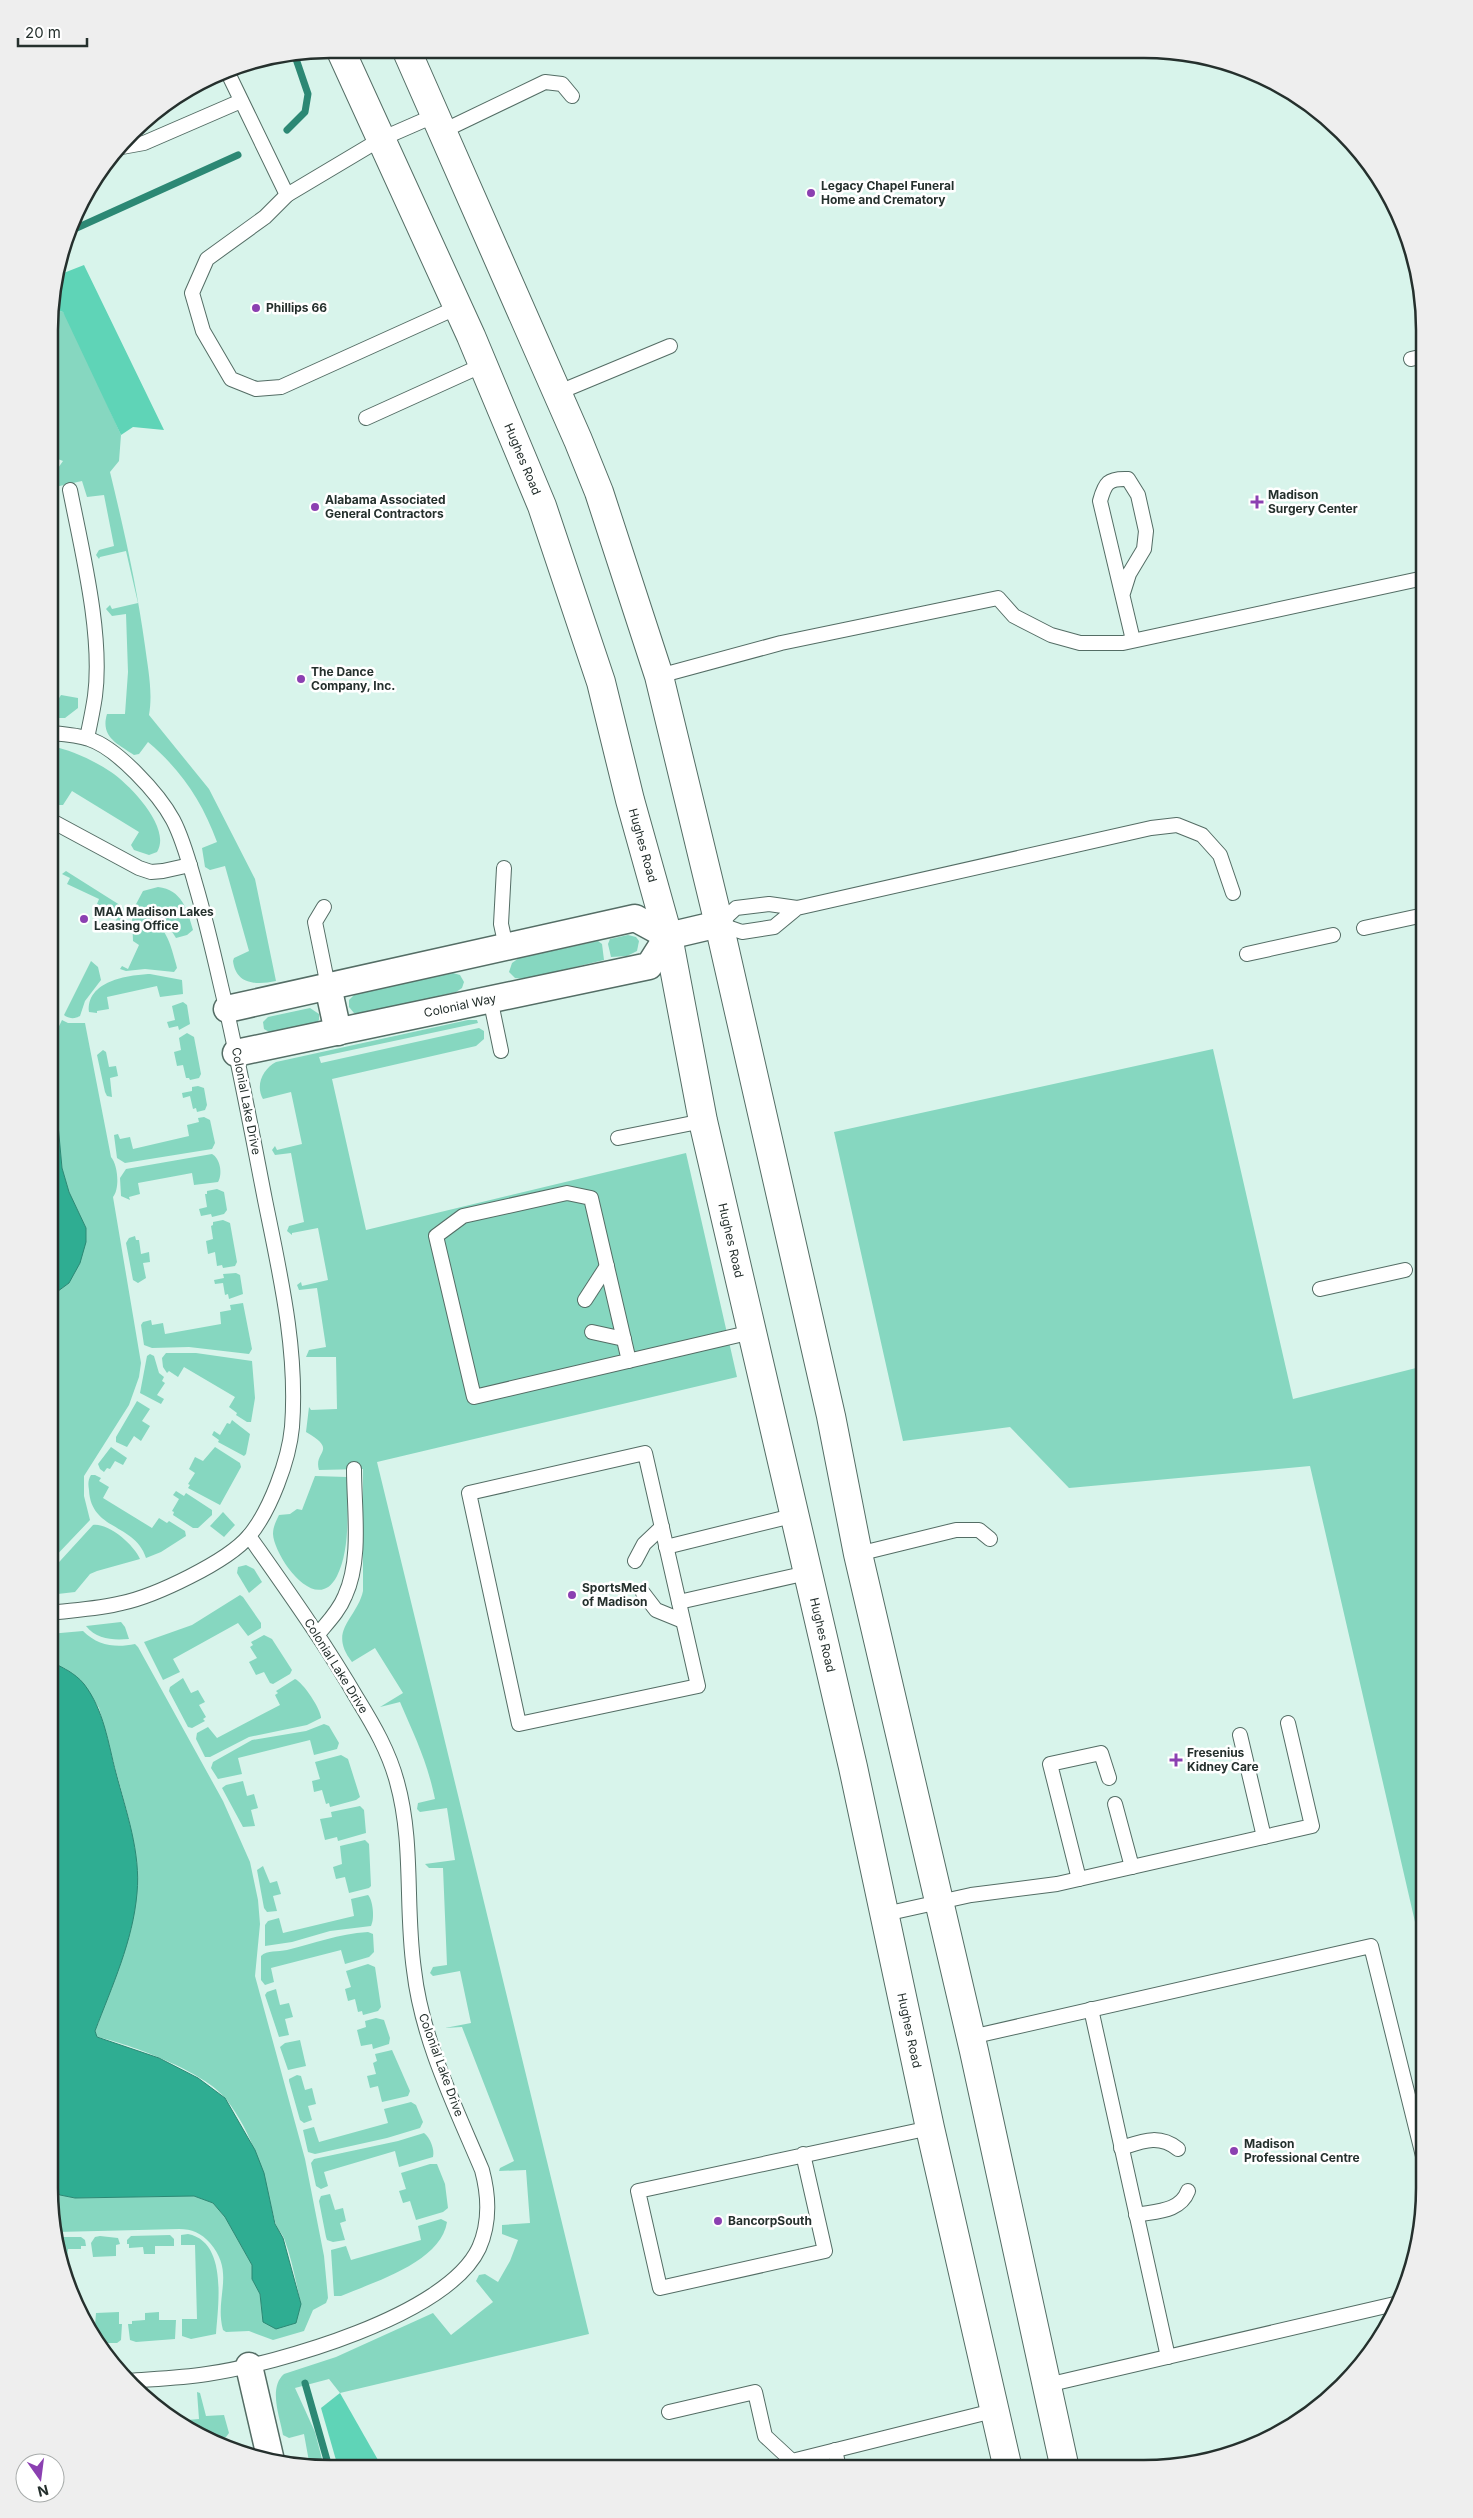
<svg xmlns="http://www.w3.org/2000/svg" width="1473" height="2518" font-family="Inter,sans-serif">
	<style>
		.green { fill: #86d7c0 }
		.forest { fill: #5fd4b7 }
		.water { fill: #2fad92; stroke: #2c8874 }
		.lines { fill: none; stroke-linecap: round; stroke-linejoin: round }
		.stream { stroke: #2c8874; stroke-width: 7 }
		.service-casing { stroke: #546d65; stroke-width: 16 }
		.minor-casing { stroke: #546d65; stroke-width: 29 }
		.secondary-casing { stroke: #546d65; stroke-width: 30 }
		.service { stroke: #fff; stroke-width: 14 }
		.minor { stroke: #fff; stroke-width: 26 }
		.secondary { stroke: #fff; stroke-width: 28 }
		.poi-dot { fill: #8b40b1; stroke: #fff; stroke-width: 2 }
		.labels { text-anchor: middle; stroke-width: 5; stroke-linejoin: round; paint-order: stroke }
		.poi-label { font-size: 12px; font-weight: bold; fill: #25302d; stroke: #fff; text-anchor: start }
		.street-label { font-size: 12px; fill: #25302d; stroke: #fff }
		.rim { fill: none; stroke: #25302d; stroke-width: 2.5 }
	</style>
	<rect width="100%" height="100%" fill="#d8f4eb"/>
	<g class="green">
		<path d="M51 308 63 312 70 322 121 435 119 461 110 472C124 530 137 587 145 646 148 669 153 692 149 715L209 789 255 879 276 981C257 985 236 985 233 961L234 958 249 951 225 866 210 870 205 867 202 848 217 842C202 801 181 770 148 742L139 754 134 755C118 744 100 737 107 714H125L128 672 126 614 112 616 106 609 110 605 112 609 138 603 126 551 100 557 99 559 96 555 99 550 114 546 104 495 87 497 82 481 55 487 57 502 51 507V478L63 461 58 459 51 469Z"/>
		<path d="M61 695 78 698V708L65 718H51V705L56 703Z"/>
		<path d="M51 746C71 750 93 760 111 772 130 785 172 828 157 852L149 855 134 850 131 845 139 832 72 791 63 805H55L54 787 51 786Z"/>
		<path d="M66 871 123 907 126 924 124 928 111 931 119 914 97 904 99 899 67 884 70 878 62 874Z"/>
		<path d="M158 887C182 890 187 909 193 930L187 935 176 938 166 922 135 906 143 891Z"/>
		<path d="M135 912C164 920 169 938 176 964L177 968 174 972 145 969 126 971 120 969 122 966 128 969 139 945 133 941 132 917Z"/>
		<path d="M628 935 636 937 639 941 637 951 627 956 611 957 608 944 610 939Z"/>
		<path d="M598 941 602 944 604 960 525 979 515 978 509 972 512 963 519 958Z"/>
		<path d="M91 961 98 967 101 980 85 1001 80 1016C75 1019 69 1019 64 1015Z"/>
		<path d="M453 973 460 975 464 982 462 988 456 992 361 1014 354 1013 349 1007V1000L356 993Z"/>
		<path d="M150 974 182 980 183 994 160 997 157 986 107 997 109 1009 97 1011V1013L89 1012C86 981 128 975 150 974Z"/>
		<path d="M183 1002 187 1005 190 1024 179 1030 178 1026 169 1028 167 1022 175 1020 172 1006Z"/>
		<path d="M310 1008 319 1014V1020L316 1023 271 1033 264 1029 263 1022 268 1017Z"/>
		<path d="M62 1020 68 1023H85L111 1157C118 1165 120 1189 113 1197L141 1363 139 1377 129 1405 84 1476V1496L90 1520 50 1562V1297L69 1283 86 1228 69 1192 62 1168 55 1092 50 1086V1045Z"/>
		<path d="M468 1020H477L478 1023 319 1057 321 1063 479 1028 484 1031V1039L476 1046 332 1079 366 1230 686 1153 737 1377 377 1462 589 2334 340 2393 329 2379 295 2388 315 2432 324 2467H310L304 2434 289 2438 283 2435C280 2417 268 2388 284 2374L336 2357 433 2313 451 2335 493 2302 476 2281 479 2275 485 2274 498 2282 510 2261 518 2240 502 2234V2225L530 2223 526 2170 499 2171 500 2168 514 2161 462 2027 445 2028 471 2023 460 1971 433 1976 430 1973 433 1967 447 1965 443 1868H429L425 1864 455 1860 447 1808 420 1812 417 1809 418 1803 435 1799C427 1761 415 1737 400 1702L380 1707 403 1693 375 1648 352 1662C327 1630 357 1619 363 1591V1469L319 1470C313 1451 339 1451 306 1432L309 1407 311 1410 337 1409 336 1357H306L309 1350 326 1347 317 1288 299 1290 297 1285 301 1282 302 1286 328 1280 318 1228 292 1233V1235L287 1231 289 1226 304 1222 291 1153 275 1155 272 1150 275 1146 277 1150 302 1144 291 1092 263 1099C255 1085 263 1069 276 1062Z"/>
		<path d="M187 1033 194 1037 201 1074 199 1078 190 1080 189 1078H186L183 1065 177 1066 174 1052 181 1050 179 1038Z"/>
		<path d="M1213 1049 1293 1399 1424 1366V1961L1310 1466 1069 1488 1010 1427 903 1441 834 1132Z"/>
		<path d="M103 1050 106 1052 109 1067 116 1066 118 1076 110 1078 112 1097 107 1096 105 1092 97 1055Z"/>
		<path d="M198 1086 204 1088 207 1105 205 1110 197 1112 196 1108 193 1109 190 1096 183 1098 182 1093 192 1091V1087Z"/>
		<path d="M204 1117 210 1120 215 1143 212 1149 125 1163 117 1158 114 1135 118 1134 120 1139 130 1137 133 1149 189 1136 187 1125 199 1122 198 1118Z"/>
		<path d="M212 1154C220 1158 223 1174 218 1182L194 1185 192 1173 138 1183 140 1194 129 1197 130 1200 121 1196 120 1178 126 1169Z"/>
		<path d="M217 1189 224 1192 227 1210 224 1214 212 1217 211 1214 201 1216 199 1209 207 1207 205 1194H207V1191Z"/>
		<path d="M223 1220 230 1223 237 1262 235 1266 223 1268 222 1265 217 1266 215 1252 208 1254 206 1241 213 1239 211 1226 213 1225V1222Z"/>
		<path d="M135 1236 136 1240H139L141 1254 149 1252 150 1262 143 1263 146 1278 138 1283 133 1280 126 1243 129 1238Z"/>
		<path d="M236 1273 240 1275 243 1294 229 1299 228 1294 225 1295 223 1283 215 1284 214 1280 224 1278 223 1274Z"/>
		<path d="M243 1303 252 1349 249 1354 189 1347 152 1348 144 1345 141 1325 143 1322 151 1320 152 1325 163 1323 165 1334 221 1324 220 1312 231 1310 230 1305Z"/>
		<path d="M166 1353H196L252 1361 255 1398 251 1422H247L236 1415 237 1413 229 1407 235 1397 184 1367 178 1377 169 1371 167 1373 163 1367 162 1358Z"/>
		<path d="M150 1354 154 1356 159 1373 164 1377 162 1381 165 1383 157 1395 164 1399 161 1404 140 1393 147 1356Z"/>
		<path d="M137 1401 150 1409 142 1421 150 1426 141 1441 134 1436 127 1447 116 1442V1437Z"/>
		<path d="M232 1420 250 1434 246 1454 244 1456 218 1442 219 1440 212 1435 214 1431 220 1435 227 1423 230 1424Z"/>
		<path d="M111 1447 127 1458 123 1465 115 1461 110 1469 107 1468 104 1472 100 1469 98 1464Z"/>
		<path d="M215 1447 240 1463 241 1467 220 1505 188 1488 190 1485 188 1484 195 1473 189 1469 195 1457 203 1461Z"/>
		<path d="M91 1475H95L101 1478 99 1481 109 1487 103 1498 152 1528 159 1518 167 1523 169 1521 185 1531 186 1536 161 1552 146 1558C135 1523 91 1531 89 1490 88 1484 88 1480 91 1475Z"/>
		<path d="M315 1476 347 1477C347 1508 351 1548 337 1576 316 1617 274 1556 273 1534 273 1527 276 1521 279 1515L290 1514 297 1509 302 1510Z"/>
		<path d="M176 1491 184 1496 186 1493 212 1510V1515L198 1528H193L173 1515 174 1512 172 1511 179 1499 173 1495Z"/>
		<path d="M223 1512 235 1525 224 1537 210 1526Z"/>
		<path d="M93 1525C109 1523 134 1545 140 1559L97 1571 90 1574 75 1592 49 1595 50 1572Z"/>
		<path d="M246 1565 254 1569 262 1582 249 1593 237 1573 238 1567Z"/>
		<path d="M240 1595 243 1597 261 1623V1628L248 1636 238 1623 173 1659 180 1672 163 1680 144 1642 192 1625Z"/>
		<path d="M121 1622 125 1627 129 1639C113 1640 97 1640 86 1626Z"/>
		<path d="M83 1631C98 1646 116 1648 135 1644L138 1647 223 1801 250 1862 258 1900 260 1924 255 1976 305 2159 324 2256 328 2298 326 2303 313 2310 304 2331 273 2340 249 2331 226 2332 223 2330C214 2297 236 2273 210 2243 201 2233 192 2229 179 2229L57 2232 49 2189 60 2195 75 2198 194 2196 213 2203 225 2217 252 2265V2279L260 2294 263 2322 301 2304C296 2283 292 2259 284 2238 281 2232 276 2228 275 2221 264 2176 255 2137 226 2099 205 2072 130 2044 97 2037L95 2031 131 1930 137 1870 129 1819 99 1708 83 1684 66 1669 49 1661V1634Z"/>
		<path d="M264 1635 272 1639 292 1670 290 1674 273 1684 270 1683 264 1672 256 1675 249 1662 257 1658 250 1647 253 1645 251 1642Z"/>
		<path d="M183 1678 191 1693 198 1690 205 1702 199 1705 206 1717 203 1719 205 1721 192 1728 188 1727 169 1691 170 1687Z"/>
		<path d="M295 1679C303 1682 322 1711 321 1718L307 1725 249 1737 210 1757H205L196 1739 197 1733 208 1727 217 1738 280 1705 275 1695 278 1693 276 1691Z"/>
		<path d="M324 1724 329 1726 339 1743 337 1749 314 1755 310 1740 238 1758 242 1774 218 1779 211 1768 213 1762 252 1740 306 1731Z"/>
		<path d="M341 1755 348 1759 360 1797 356 1800 330 1807 329 1803 326 1804 322 1790 314 1792 312 1781 320 1779 315 1762Z"/>
		<path d="M243 1781 247 1796 254 1794 258 1808 251 1810 255 1826 243 1827 222 1788 226 1785Z"/>
		<path d="M360 1806 364 1810 366 1833 338 1841 337 1837 325 1840 320 1819 332 1817 331 1812Z"/>
		<path d="M365 1840 369 1844 371 1886 369 1888 349 1893 345 1877 336 1879 333 1867 342 1864 340 1846Z"/>
		<path d="M263 1866 270 1883 277 1881 281 1894 273 1896 277 1911 267 1912 264 1908 257 1870Z"/>
		<path d="M368 1895C373 1900 375 1919 371 1926L330 1931 292 1942 265 1946V1925L268 1921 279 1918 283 1933 354 1916 351 1899Z"/>
		<path d="M368 1932 373 1934 374 1952 369 1957 345 1964 341 1950 271 1968 274 1982 265 1985 261 1980V1956C267 1950 278 1952 287 1950 316 1943 337 1934 368 1932Z"/>
		<path d="M368 1964 375 1967 381 2007 378 2011 363 2015 362 2011 358 2012 355 1999 348 2001 345 1989 351 1987 346 1971Z"/>
		<path d="M276 1989 280 2005 289 2003 293 2017 285 2019 289 2035 279 2037 265 1995 267 1992Z"/>
		<path d="M376 2018 384 2020 390 2038 389 2044 373 2049 372 2044 361 2046 357 2030 366 2027 365 2021Z"/>
		<path d="M300 2040 306 2066 288 2070 280 2047 285 2043Z"/>
		<path d="M392 2050 410 2091 408 2096 382 2102 378 2086 370 2088 367 2076 376 2074 373 2063 377 2061 375 2054Z"/>
		<path d="M297 2075 301 2076 305 2090 312 2088 316 2104 308 2106 312 2120 304 2123 300 2120 289 2081V2079Z"/>
		<path d="M411 2102 416 2105 423 2122 420 2128 387 2138 315 2154 308 2152 303 2130 314 2127 319 2142 388 2123 384 2109Z"/>
		<path d="M424 2133C430 2137 435 2150 433 2157L399 2167 395 2151 324 2172 328 2186 321 2189 316 2186 311 2163 314 2159 398 2141Z"/>
		<path d="M430 2164H437L445 2184 448 2208 443 2212 416 2220 410 2201 403 2203 399 2191 406 2189 401 2173Z"/>
		<path d="M330 2194 335 2210 343 2208 346 2221 340 2223 345 2240 333 2242 327 2240 326 2237 319 2201 321 2196Z"/>
		<path d="M441 2219 447 2222C441 2262 374 2282 341 2296H334L331 2250 346 2246 351 2260 421 2240 418 2226Z"/>
		<path d="M188 2234C228 2242 218 2305 216 2334L191 2339 182 2336V2319H197L195 2245H181V2235Z"/>
		<path d="M170 2235 174 2239V2246H155V2254H144L143 2247 129 2248V2244H127V2240L131 2236Z"/>
		<path d="M100 2236 118 2238 120 2244 116 2245V2256L93 2257 91 2243 95 2237Z"/>
		<path d="M58 2237H81L85 2240 86 2246H81V2249H68L67 2258H62Z"/>
		<path d="M119 2312V2324H122L121 2340 117 2343H97L94 2338 96 2313Z"/>
		<path d="M159 2312V2320H176L175 2339 136 2342 130 2340 128 2324H132V2321L145 2320V2313Z"/>
		<path d="M197 2392 200 2393 206 2416 224 2415 229 2433 226 2437 210 2441 175 2421 199 2419Z"/>
	</g>
	<g class="forest">
		<path d="M84 265 164 430 133 427 121 435 63 312 51 308V293L56 276Z"/>
		<path d="M340 2393 382 2467H338L321 2408Z"/>
	</g>
	<g class="water">
		<path d="M50 1086 55 1092 62 1168 69 1192 86 1228V1242L80 1263 69 1283 50 1297Z"/>
		<path d="M49 1661C62 1667 75 1673 84 1684 104 1710 108 1743 116 1773 126 1811 141 1853 137 1893 133 1941 112 1986 95 2031L97 2037 159 2058 198 2078 225 2098 255 2150 264 2173 275 2224 283 2238 301 2304 296 2323 276 2329 263 2322 260 2294 252 2279V2265L225 2217 213 2203 194 2196 75 2198 60 2195 49 2189Z"/>
	</g>
	<g class="lines">
		<g class="stream">
			<path d="M287 130 305 112 308 94 295 56"/>
			<path d="M70 231 238 155"/>
			<path d="M305 2383 329 2467"/>
		</g>
		<defs>
			<g id="service">
				<path d="M226 69 287 195"/>
				<path d="M436 115 381 139 287 195 265 217 207 259 192 293 203 331 231 379 256 389 281 387 458 307"/>
				<path d="M443 131 545 82 562 84 572 96"/>
				<path d="M122 147 144 143 241 101"/>
				<path d="M1411 359 1424 356"/>
				<path d="M557 393 670 346"/>
				<path d="M366 418 483 365"/>
				<path d="M70 490C82 551 103 635 95 696 93 710 90 724 87 738"/>
				<path d="M1123 593 1129 574 1144 549 1146 531 1138 495 1128 479C1108 478 1105 483 1100 501L1133 640"/>
				<path d="M659 676 781 643 998 598 1014 616 1051 635 1080 643H1123L1424 578"/>
				<path d="M50 820 139 868 151 872 163 871 190 865"/>
				<path d="M504 868 501 924 506 947"/>
				<path d="M324 907 315 922 328 986"/>
				<path d="M797 908 774 927 742 932 719 924 736 908 769 904 797 908 1151 828 1177 825 1202 835 1220 855 1233 893"/>
				<path d="M1364 928 1424 915"/>
				<path d="M1247 954 1333 935"/>
				<path d="M490 998 501 1051"/>
				<path d="M618 1138 703 1121"/>
				<path d="M1320 1289 1405 1270"/>
				<path d="M585 1300 607 1266"/>
				<path d="M592 1332 624 1339"/>
				<path d="M629 1361 591 1198 567 1193 463 1216 436 1236 474 1397 752 1332"/>
				<path d="M645 1453 698 1686 519 1724 469 1493Z"/>
				<path d="M666 1547 796 1515"/>
				<path d="M858 1554 956 1530H979L990 1539"/>
				<path d="M635 1561 644 1544 662 1527"/>
				<path d="M643 1593 656 1610 683 1621"/>
				<path d="M679 1602 807 1573"/>
				<path d="M49 1613C73 1610 98 1609 122 1603 155 1596 227 1562 249 1536 270 1511 289 1460 292 1427 298 1351 280 1274 265 1200 251 1128 238 1057 221 986 213 951 205 917 195 883 189 862 183 839 173 820 159 794 117 748 89 739 78 735 63 734 51 733"/>
				<path d="M318 1634C328 1622 339 1611 345 1596 362 1559 354 1509 354 1469"/>
				<path d="M1240 1735 1264 1837"/>
				<path d="M1115 1804 1132 1867"/>
				<path d="M1079 1879 1050 1764 1101 1753 1109 1778"/>
				<path d="M885 1914 971 1895 1057 1884 1312 1826 1288 1723"/>
				<path d="M1091 2009 1168 2357"/>
				<path d="M971 2037 1371 1946 1424 2160"/>
				<path d="M1121 2148C1143 2141 1159 2134 1178 2149"/>
				<path d="M803 2154 825 2251 660 2288 638 2191 930 2128"/>
				<path d="M1136 2215C1156 2211 1180 2212 1188 2191"/>
				<path d="M128 2381C154 2379 181 2378 207 2374 277 2364 447 2316 479 2248 490 2223 489 2196 482 2170 455 2106 422 2040 414 1970 405 1907 414 1843 397 1782 389 1752 374 1726 358 1700 325 1643 287 1590 249 1536"/>
				<path d="M1047 2385 1399 2303"/>
				<path d="M669 2412 755 2392 765 2436 792 2461 993 2411"/>
				<path d="M835 2450 839 2468"/>
			</g>
			<g id="minor">
				<path d="M328 986 338 1032"/>
				<path d="M227 1009 635 918 668 936 719 924"/>
				<path id="s1" d="M236 1053 649 966 668 936"/>
				<path d="M249 2366 271 2461"/>
			</g>
			<g id="secondary">
				<path id="s2" d="M340 49 471 336 542 506 601 682 630 800 668 936 703 1121 853 1767 930 2128 1008 2469"/>
				<path d="M406 49 578 440 599 492 659 676 719 924 831 1416 858 1554 974 2051 1065 2469"/>
			</g>
		</defs>
		<use href="#service" class="service-casing"/>
		<use href="#minor" class="minor-casing"/>
		<use href="#secondary" class="secondary-casing"/>
		<use href="#service" class="service"/>
		<use href="#minor" class="minor"/>
		<use href="#secondary" class="secondary"/>
	</g>
	<g class="poi-dot">
		<circle cx="811" cy="193" r="5"/>
		<circle cx="256" cy="308" r="5"/>
		<path d="M1254.5 494.5h5v5h5v5h-5v5h-5v-5h-5v-5h5z"/>
		<circle cx="315" cy="507" r="5"/>
		<circle cx="301" cy="679" r="5"/>
		<circle cx="84" cy="919" r="5"/>
		<circle cx="572" cy="1595" r="5"/>
		<path d="M1173.5 1752.5h5v5h5v5h-5v5h-5v-5h-5v-5h5z"/>
		<circle cx="1234" cy="2151" r="5"/>
		<circle cx="718" cy="2221" r="5"/>
	</g>
	<g class="labels">
		<g class="poi-label">
			<text x="821" y="190">Legacy Chapel Funeral<tspan x="821" dy="14">Home and Crematory</tspan></text>
			<text x="266" y="312">Phillips 66</text>
			<text x="1268" y="499">Madison<tspan x="1268" dy="14">Surgery Center</tspan></text>
			<text x="325" y="504">Alabama Associated<tspan x="325" dy="14">General Contractors</tspan></text>
			<text x="311" y="676">The Dance<tspan x="311" dy="14">Company, Inc.</tspan></text>
			<text x="94" y="916">MAA Madison Lakes<tspan x="94" dy="14">Leasing Office</tspan></text>
			<text x="582" y="1592">SportsMed<tspan x="582" dy="14">of Madison</tspan></text>
			<text x="1187" y="1757">Fresenius<tspan x="1187" dy="14">Kidney Care</tspan></text>
			<text x="1244" y="2148">Madison<tspan x="1244" dy="14">Professional Centre</tspan></text>
			<text x="728" y="2225">BancorpSouth</text>
		</g>
		<g class="street-label">
			<text dy="4" stroke="none"><textPath href="#s2" startOffset="449">Hughes Road</textPath></text>
			<text dy="4" stroke="none"><textPath href="#s2" startOffset="854">Hughes Road</textPath></text>
			<text dy="4" stroke="none"><textPath href="#s1" startOffset="229">Colonial Way</textPath></text>
			<text transform="translate(246 1101) rotate(79)" y="4">Colonial Lake Drive</text>
			<text dy="4" stroke="none"><textPath href="#s2" startOffset="1259">Hughes Road</textPath></text>
			<text dy="4" stroke="none"><textPath href="#s2" startOffset="1664">Hughes Road</textPath></text>
			<text transform="translate(336 1666) rotate(58)" y="4">Colonial Lake Drive</text>
			<text dy="4" stroke="none"><textPath href="#s2" startOffset="2069">Hughes Road</textPath></text>
			<text transform="translate(441 2065) rotate(70)" y="4">Colonial Lake Drive</text>
		</g>
	</g>
	<path d="M0 0H1473V2518H0ZM330 58H1144A272 272 0 0 1 1416 330V2188A272 272 0 0 1 1144 2460H330A272 272 0 0 1 58 2188V330A272 272 0 0 1 330 58Z" fill="#eee" fill-rule="evenodd"/>
	<path class="rim" d="M330 58H1144A272 272 0 0 1 1416 330V2188A272 272 0 0 1 1144 2460H330A272 272 0 0 1 58 2188V330A272 272 0 0 1 330 58Z"/>
	<g transform="translate(40 2478) rotate(166)"><circle r="24" fill="#ffffff" stroke="#a8acab"/>
	<path d="M0-4L9 19L0 12L-9 19Z" fill="#8b40b1"/>
	<text y="-8" font-size="14" font-weight="bold" text-anchor="middle" fill="#25302d">N</text>
	</g>
	<path d="M18 38v8h69v-8" fill="none" stroke="#25302d" stroke-width="2.5"/>
	<text x="25" y="38" font-size="15" fill="#25302d" stroke="#ffffff" stroke-width="4" paint-order="stroke">20 m</text>
</svg>
